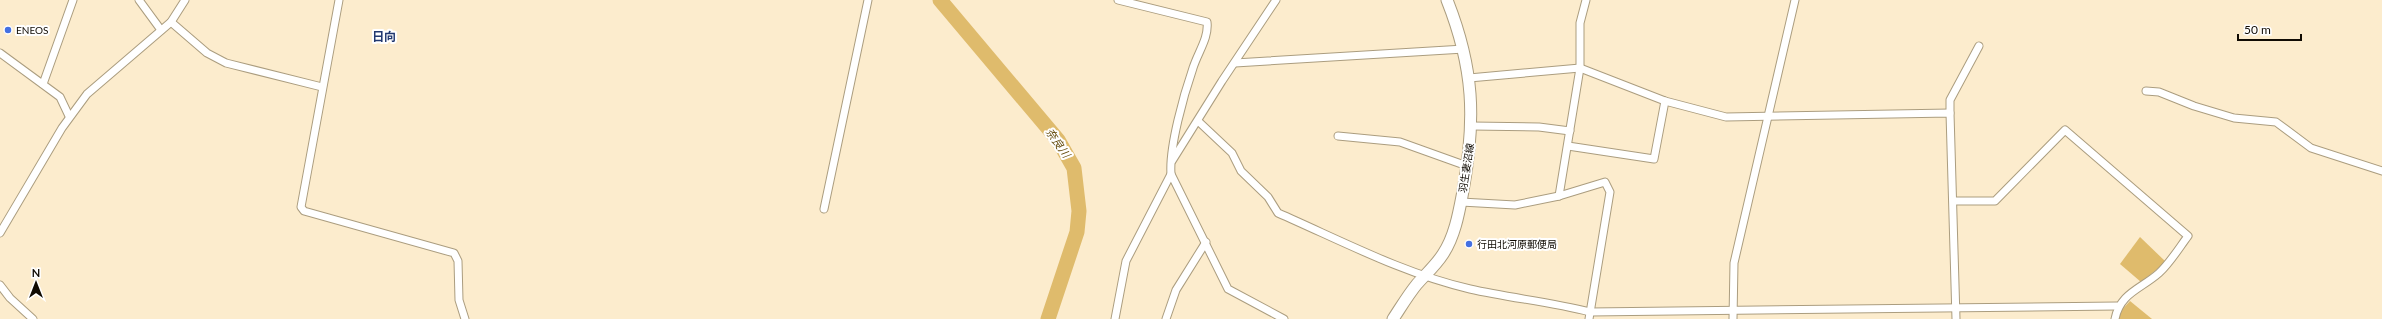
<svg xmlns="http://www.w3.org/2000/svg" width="2382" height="319" font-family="Lato,'Noto Sans JP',sans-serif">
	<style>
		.water { fill: #dfbb6c }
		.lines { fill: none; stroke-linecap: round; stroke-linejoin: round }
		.river { stroke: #dfbb6c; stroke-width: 15 }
		.street-casing { stroke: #ab9d7f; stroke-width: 9 }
		.primary-casing { stroke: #ab9d7f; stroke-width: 13 }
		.street { stroke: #fff; stroke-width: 7 }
		.primary { stroke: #fff; stroke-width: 11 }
		.poi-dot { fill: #4470e2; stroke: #fff; stroke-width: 1.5 }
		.labels { text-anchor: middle; stroke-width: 4; stroke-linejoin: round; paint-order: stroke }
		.poi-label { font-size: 10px; fill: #100b03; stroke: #fff; text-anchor: start }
		.street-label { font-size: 10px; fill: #100b03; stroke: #fff }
		.water-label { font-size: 11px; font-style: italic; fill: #634a0a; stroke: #fff }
		.quarter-label { font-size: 12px; font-weight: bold; fill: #223970; stroke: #fff }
	</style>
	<rect width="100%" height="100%" fill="#fceccd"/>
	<g class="water">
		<path d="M2140 237 2166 262 2141 282 2120 264Z"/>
		<path d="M2130 301 2152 319H2119L2120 312Z"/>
	</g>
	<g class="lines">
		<path class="river" d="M940 0 1058 140 1074 168 1079 211 1077 232 1048 319"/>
		<defs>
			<g id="street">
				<path d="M139 0 161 30"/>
				<path d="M339 0 301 207 304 211 454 253 458 261 459 300 465 319"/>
				<path d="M1118 0 1207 22C1209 38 1198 52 1193 68 1184 94 1169 147 1171 174"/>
				<path d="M171 22 207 53 226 63 322 87"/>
				<path d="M0 53 60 97 69 116"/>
				<path d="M1235 63 1464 49"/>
				<path d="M1469 78 1580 68 1665 101 1726 117 1950 113 1956 319"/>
				<path d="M43 84 73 0"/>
				<path d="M2146 91 2159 92 2194 106 2234 118 2276 122 2311 148 2382 171"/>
				<path d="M1950 113V100L1979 46"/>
				<path d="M1198 121 1232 153 1241 171 1268 197 1278 213C1340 240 1404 274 1470 289 1510 298 1551 302 1590 312L2117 306"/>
				<path d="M1472 126 1539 127 1570 131"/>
				<path d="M1338 136 1400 142 1467 166"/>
				<path d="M1568 146 1654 159 1665 101"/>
				<path d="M1172 161 1222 81 1276 0"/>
				<path d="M1559 196 1580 68V23L1586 0"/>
				<path d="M1954 201H1995L2065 130 2188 236C2179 248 2170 263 2159 273 2141 289 2120 293 2115 319"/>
				<path d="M1461 202 1515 205 1559 196 1605 182 1610 192 1589 319"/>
				<path d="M824 209 868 0"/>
				<path d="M0 233 62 128 87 94 171 22 185 0"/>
				<path d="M0 285 10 298 33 319"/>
				<path d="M1115 319 1126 261 1171 174 1228 289 1284 319"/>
				<path d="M1166 319 1176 290 1206 242"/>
				<path d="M1733 319 1734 263 1795 0"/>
			</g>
			<path id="primary" d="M1393 319C1401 307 1408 295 1417 284 1426 274 1436 265 1443 254 1455 236 1459 212 1463 191 1476 119 1474 68 1447 0"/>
		</defs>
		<use href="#street" class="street-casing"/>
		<use href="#primary" class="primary-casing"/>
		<use href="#street" class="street"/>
		<use href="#primary" class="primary"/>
	</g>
	<g class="poi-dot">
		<circle cx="8" cy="30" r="4"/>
		<circle cx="1469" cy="244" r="4"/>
	</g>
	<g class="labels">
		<g class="poi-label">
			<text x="16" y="34">ENEOS</text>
			<text x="1477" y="248">行田北河原郵便局</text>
		</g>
		<g class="street-label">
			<text transform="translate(1466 168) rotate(-81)" y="4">羽生妻沼線</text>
		</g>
		<g class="water-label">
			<text transform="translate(1058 143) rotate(55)" y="4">奈良川</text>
		</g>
		<g class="quarter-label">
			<text x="384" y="41">日向</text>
		</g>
	</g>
	<g transform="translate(36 283)" stroke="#ffffff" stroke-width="3" paint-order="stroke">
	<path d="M0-3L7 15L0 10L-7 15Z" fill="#100b03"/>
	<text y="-6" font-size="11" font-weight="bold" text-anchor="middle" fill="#100b03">N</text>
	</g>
	<path d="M2238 34v6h63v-6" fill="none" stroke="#100b03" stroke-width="2"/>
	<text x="2244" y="34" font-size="12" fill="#100b03" stroke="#ffffff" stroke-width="3" paint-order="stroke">50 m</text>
</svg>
